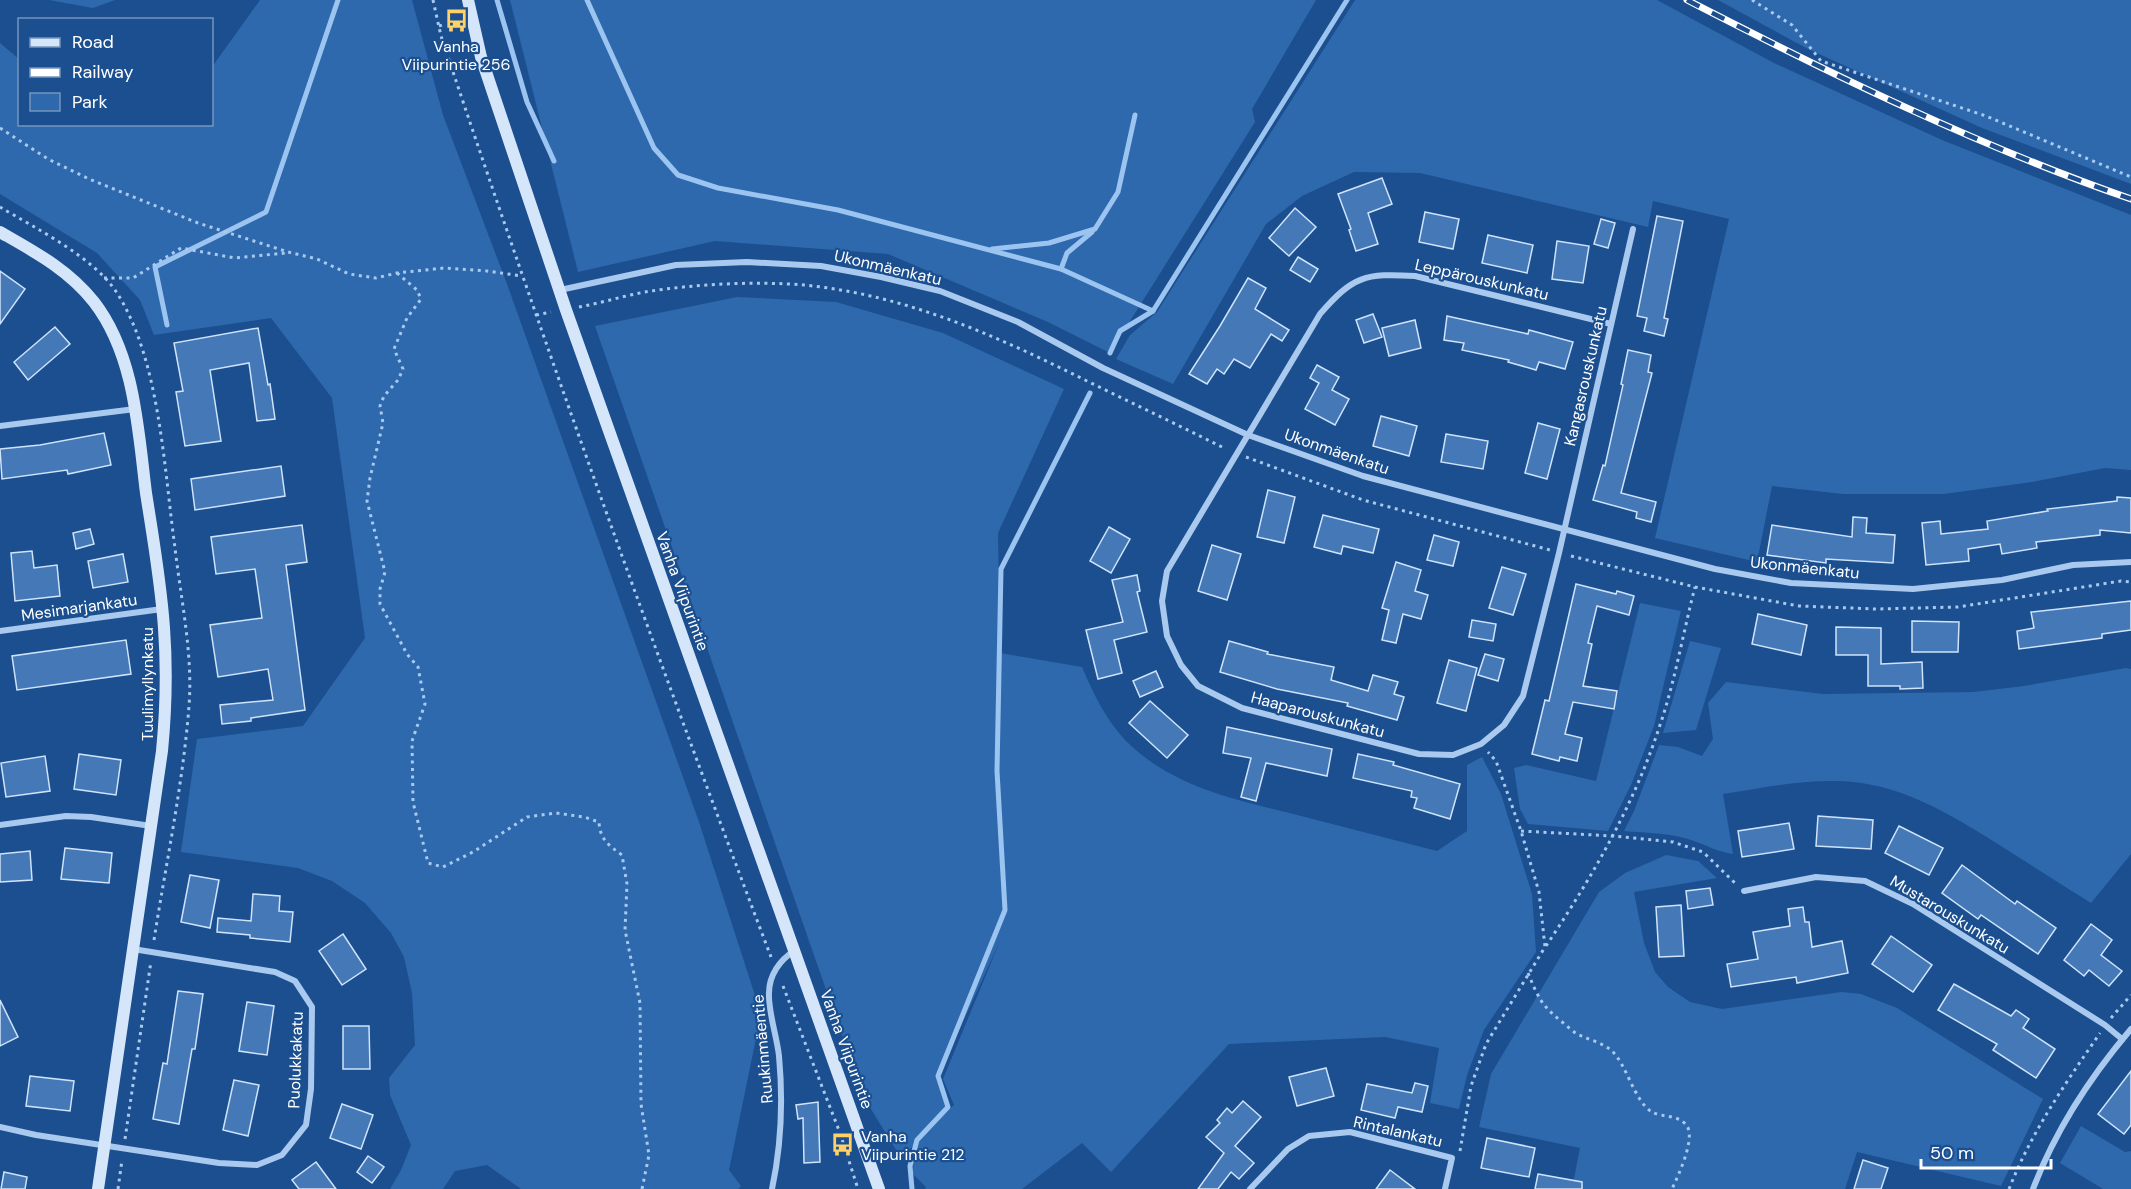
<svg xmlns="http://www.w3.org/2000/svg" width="2131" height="1189" font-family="'DM Sans',sans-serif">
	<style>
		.green { fill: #2e69ad; fill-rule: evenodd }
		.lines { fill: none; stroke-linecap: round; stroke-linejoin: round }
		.stream { stroke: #9cc4f0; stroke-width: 5 }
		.building { fill: #4478b7; stroke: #cfe3fa; stroke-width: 1.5 }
		.path { stroke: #a9c9ee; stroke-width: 3; stroke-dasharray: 3 4.5; stroke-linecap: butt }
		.street { stroke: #a9c9ee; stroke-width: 6 }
		.secondary { stroke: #d6e6fa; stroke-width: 12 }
		.rail-casing { stroke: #fff; stroke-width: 7 }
		.rail { stroke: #1b4f8f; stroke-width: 4.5; stroke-dasharray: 14; stroke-linecap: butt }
		.labels { text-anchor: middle; stroke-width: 4.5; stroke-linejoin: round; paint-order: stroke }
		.poi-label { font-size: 16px; fill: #fff; stroke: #1b4f8f }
		.street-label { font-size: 16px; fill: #fff; stroke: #1b4f8f }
	</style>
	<rect width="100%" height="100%" fill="#1b4f8f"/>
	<g class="green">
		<path d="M49 0H115L93 8Z"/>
		<path d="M260 0H412L443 115 507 284 699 822 761 1014 729 1170 741 1186 738 1189H521L487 1165 455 1171 443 1189H390L401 1170 411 1145 390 1095 389 1078 415 1045 412 993 404 957 391 933 365 903 332 881 298 868 181 852 197 739 303 726 365 638 332 398 271 318 154 335 140 300 97 253 0 194V43L19 59 20 124H212V67Z"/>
		<path d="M510 0H1316L1252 109 1255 122 1110 353 1048 322 888 254 715 241 578 272Z"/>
		<path d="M1355 0H1657L1774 63 1942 140 2131 215V470L2105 468 2032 482 1944 494H1843L1772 486 1757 562 1655 538 1729 219 1653 201 1648 227 1420 173 1354 172 1302 196 1266 224 1173 384 1116 359 1130 335 1157 312Z"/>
		<path d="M1718 0H2131V184L1982 128 1808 49Z"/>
		<path d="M737 297 836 302 943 333 1064 389 998 533 1000 653 1082 667C1093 693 1106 720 1126 741 1174 789 1242 801 1305 817 1349 828 1393 840 1437 851L1467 831V765L1482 757 1501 794 1532 894 1536 952 1484 1030 1467 1075 1459 1109 1430 1103 1439 1048 1385 1037 1229 1044 1111 1172 1082 1143 1022 1189H925L926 1187 913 1174 914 1145 901 1158 863 1096 595 326ZM1000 941 943 1079 954 1105 938 1118 948 1107 938 1076Z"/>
		<path d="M1640 603 1681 611 1654 726 1631 785 1608 831 1528 824 1520 809 1514 768 1526 765 1596 781Z"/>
		<path d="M1690 641 1721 648 1696 730 1663 733Z"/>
		<path d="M2126 668 2131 669V854L2091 903C2061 884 2031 865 2001 846 1950 814 1899 782 1837 781 1799 780 1761 788 1723 794L1733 854C1718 852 1708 846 1694 841 1672 833 1647 833 1624 831L1634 811 1659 745 1678 747 1702 756 1713 739 1708 703 1726 682 1823 694 1973 692 2024 686Z"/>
		<path d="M1666 855 1698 861 1717 878 1634 892 1644 943 1655 972 1668 987 1690 1002 1722 1009 1841 992 1861 994 1897 1008 2043 1099 2001 1186 1857 1152 1845 1189H1572L1580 1148 1479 1127 1491 1074 1599 892 1625 873Z"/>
		<path d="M2081 1126 2125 1152 2131 1151V1189H2103L2060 1163Z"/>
	</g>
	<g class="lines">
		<g class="stream">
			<path d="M497 0 527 102 554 161"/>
			<path d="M587 0 654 148 678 175 718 188 838 210 1061 269 1153 311"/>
			<path d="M992 249 1049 243 1095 229 1118 192 1135 115"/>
			<path d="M1061 269 1067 253 1092 232"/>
			<path d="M167 325 155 267 266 212 338 0"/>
			<path d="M1110 353 1120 331 1153 311 1347 0"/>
			<path d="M912 1189 910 1166 917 1140 948 1107 938 1076 1005 910 997 771 1001 569 1090 393"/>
		</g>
	</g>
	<g class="building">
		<path d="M1382 178 1392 204 1368 213 1378 244 1356 251 1349 230 1351 229 1338 194Z"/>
		<path d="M1295 208 1316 227 1289 256 1269 238Z"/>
		<path d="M1425 212 1459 219 1453 249 1419 242Z"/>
		<path d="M1657 216 1683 221 1664 318 1668 319 1664 336 1644 331 1647 318 1637 316Z"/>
		<path d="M1601 219 1615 223 1608 248 1594 244Z"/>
		<path d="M1488 235 1533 245 1527 273 1482 263Z"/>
		<path d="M1557 241 1589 246 1583 283 1552 279Z"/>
		<path d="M1298 257 1318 269 1310 282 1290 270Z"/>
		<path d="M0 271 25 289 0 324Z"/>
		<path d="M1248 278 1266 288 1255 309 1289 330 1282 341 1271 334 1250 368 1234 359 1224 374 1217 369 1207 384 1189 374 1220 326Z"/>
		<path d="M1373 314 1382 337 1364 343 1356 320Z"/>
		<path d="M1447 316 1528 334 1529 330 1573 342 1565 369 1539 362 1536 370 1508 362 1509 360 1462 350 1464 343 1444 340Z"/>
		<path d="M1415 320 1421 348 1389 356 1382 328Z"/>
		<path d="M55 327 70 344 28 380 14 362Z"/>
		<path d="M258 328 268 385 270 384 275 419 257 421 249 363 210 370 221 441 185 446 176 392 183 391 174 343Z"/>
		<path d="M1628 350 1651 355 1648 372 1652 373 1621 493 1656 502 1651 522 1636 518 1637 512 1593 500 1603 465 1605 466 1623 385 1621 384Z"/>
		<path d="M1317 365 1339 377 1332 390 1349 399 1335 425 1305 409 1319 383 1310 378Z"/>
		<path d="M1381 416 1417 426 1409 456 1373 446Z"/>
		<path d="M1538 423 1560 429 1547 479 1525 473Z"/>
		<path d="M104 433 111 465 68 474 67 470 2 479 0 449 40 445Z"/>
		<path d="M1446 434 1488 441 1483 469 1441 462Z"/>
		<path d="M281 466 285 496 195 510 191 479Z"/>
		<path d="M1268 490 1295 497 1284 543 1257 537Z"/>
		<path d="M2117 497 2131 498V533L2100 530V535L2036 542 2037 548 2002 554 2000 544 1968 549 1969 561 1926 565 1922 523 1940 521 1941 534 1988 529 1987 521 2048 511 2047 509 2117 501Z"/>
		<path d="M1323 515 1379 529 1373 553 1343 546 1341 554 1314 547Z"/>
		<path d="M1853 517 1867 518 1866 533 1895 535 1893 563 1826 559V563L1767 555 1772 525 1852 537Z"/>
		<path d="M302 525 307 562 286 565 305 710 251 718V721L222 724 220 705 273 700 268 669 218 677 210 625 262 618 255 569 216 574 211 537Z"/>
		<path d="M1109 527 1130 539 1111 573 1090 561Z"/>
		<path d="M90 529 94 544 76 549 73 533Z"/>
		<path d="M1434 535 1459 542 1453 566 1427 560Z"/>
		<path d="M1212 545 1241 554 1227 600 1198 591Z"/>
		<path d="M32 551 34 568 57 565 60 596 15 601 11 553Z"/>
		<path d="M123 554 128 582 93 588 88 561Z"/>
		<path d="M1396 562 1421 570 1415 591 1428 595 1421 619 1403 614 1396 643 1382 640 1389 610 1382 608Z"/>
		<path d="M1502 567 1526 574 1513 615 1489 608Z"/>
		<path d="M1137 575 1140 591 1137 592 1147 632 1114 640 1122 673 1098 679 1086 630 1123 622 1112 580Z"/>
		<path d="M1576 584 1616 594 1617 591 1634 596 1629 615 1597 606 1588 643 1592 644 1583 686 1617 691 1614 709 1573 702 1565 734 1582 738 1577 761 1560 757 1559 761 1532 754 1545 700 1549 701Z"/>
		<path d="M2131 601V630L2102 634V638L2019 649 2017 631 2034 628 2031 612Z"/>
		<path d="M1758 614 1807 625 1801 655 1752 644Z"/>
		<path d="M1472 620 1496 624 1493 641 1469 637Z"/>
		<path d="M1912 621 1959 622 1958 652H1912Z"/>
		<path d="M1836 627 1881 628V664L1922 662 1923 688 1900 689V686H1868V655H1836Z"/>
		<path d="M126 640 131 674 17 690 12 656Z"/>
		<path d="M1229 641 1268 652 1267 654 1334 667 1331 680 1368 691 1373 675 1398 682 1394 694 1404 697 1397 720 1347 706 1348 703 1277 689 1220 672Z"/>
		<path d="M1485 654 1504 659 1498 681 1478 675Z"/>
		<path d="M1449 660 1477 668 1466 711 1437 703Z"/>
		<path d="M1156 671 1163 687 1140 697 1133 681Z"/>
		<path d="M1150 701 1188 735 1167 758 1129 723Z"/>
		<path d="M1227 727 1332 749 1327 776 1266 763 1256 801 1241 797 1251 758 1223 753Z"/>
		<path d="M79 754 121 760 116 795 74 789Z"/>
		<path d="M1358 754 1394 762 1393 765 1460 784 1450 819 1414 808 1417 798 1411 797 1412 791 1353 778Z"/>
		<path d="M45 756 50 791 6 797 1 763Z"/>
		<path d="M1818 816 1873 820 1871 849 1816 846Z"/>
		<path d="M1789 823 1794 849 1742 857 1738 831Z"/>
		<path d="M1899 826 1943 848 1929 875 1885 853Z"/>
		<path d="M65 848 112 853 109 883 61 879Z"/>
		<path d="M30 851 32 880 0 882V854Z"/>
		<path d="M1962 865 2015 904 2017 901 2056 928 2038 954 1981 915 1978 919 1942 893Z"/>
		<path d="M190 875 219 880 210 928 181 922Z"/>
		<path d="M1710 888 1713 905 1688 909 1686 891Z"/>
		<path d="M253 894 280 896 279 911 293 912 290 942 250 938V935L217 932 218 918 251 921Z"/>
		<path d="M1681 905 1684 956 1659 957 1656 907Z"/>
		<path d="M1803 907 1805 922H1809L1812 947 1842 941 1848 973 1797 983 1796 977 1731 987 1727 964 1758 959 1753 932 1790 926 1788 909Z"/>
		<path d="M2091 924 2112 940 2101 955 2122 971 2109 986 2089 970 2084 976 2064 960Z"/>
		<path d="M343 934 366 969 342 985 319 951Z"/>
		<path d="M1891 936 1932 965 1913 992 1872 964Z"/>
		<path d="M1954 984 2011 1016 2016 1010 2029 1019 2023 1028 2055 1049 2036 1078 1993 1050 1997 1044 1938 1010Z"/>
		<path d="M178 991 203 994 195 1049H192L179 1124 153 1119 163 1063 167 1064Z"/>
		<path d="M0 1000 18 1037 0 1046Z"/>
		<path d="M247 1002 274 1006 267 1055 239 1051Z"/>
		<path d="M343 1026H369L370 1069H343Z"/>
		<path d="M1326 1068 1334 1096 1297 1106 1289 1077Z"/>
		<path d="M2131 1071V1125L2124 1134 2098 1114Z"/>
		<path d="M30 1076 74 1081 70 1111 26 1106Z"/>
		<path d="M234 1080 259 1085 248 1136 223 1130Z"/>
		<path d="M1415 1083 1428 1086 1422 1112 1398 1107 1395 1118 1361 1110 1367 1084 1412 1093Z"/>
		<path d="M1243 1101 1261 1117 1235 1146 1254 1163 1239 1179 1231 1172 1218 1189H1198L1224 1153 1206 1137 1220 1123 1217 1120 1227 1108 1232 1113Z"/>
		<path d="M818 1102 820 1162 804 1163 803 1118 798 1119 796 1105Z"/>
		<path d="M342 1104 373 1115 361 1149 330 1138Z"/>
		<path d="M1487 1138 1535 1148 1529 1177 1481 1168Z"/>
		<path d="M368 1156 384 1167 372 1183 357 1172Z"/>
		<path d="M1863 1160 1888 1168 1881 1189H1854Z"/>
		<path d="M316 1162 336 1189H299L292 1180Z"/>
		<path d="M1390 1170 1415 1189H1376Z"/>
		<path d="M4 1172 27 1177 25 1189H1Z"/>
		<path d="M1538 1174 1582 1182V1189H1535Z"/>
	</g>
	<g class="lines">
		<g class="path">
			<path d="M433 0 441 36C544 345 655 652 771 957"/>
			<path d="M1752 0 1792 25 1821 61 1986 116 2131 177"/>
			<path d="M439 26 456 21"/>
			<path d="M0 128 48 159 89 179 198 223 288 252 317 259 349 274 376 278 397 273 444 268 487 271 522 276"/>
			<path d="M0 207C35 228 95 258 117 293 160 360 164 469 175 548 181 600 193 654 189 706 183 784 166 863 154 940"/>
			<path d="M397 273 417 290 421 299 407 318 394 349 403 369 398 380 384 396 380 406 383 423 370 478 367 501 385 572 380 589V604L407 654 418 667 425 704 412 741 413 802 428 863 443 867 473 852 527 817 556 813 584 817 599 822C600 839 608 845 622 855L627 884 625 930 640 1003 641 1104 649 1155 642 1189"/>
			<path d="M104 278H133L181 248 235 258 286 253"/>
			<path d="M579 307C601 303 623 296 645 292 694 284 755 281 804 285 906 295 997 336 1087 381 1134 404 1180 426 1226 449"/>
			<path d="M536 315 551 312"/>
			<path d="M1246 457 1363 500 1550 550"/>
			<path d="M1571 556 1695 587 1799 606 1876 609 1958 607 2121 581 2131 582"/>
			<path d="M1521 831 1613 836 1673 842 1703 852 1736 884"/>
			<path d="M1546 946C1592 877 1633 807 1659 728 1675 682 1683 633 1695 587"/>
			<path d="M1528 973C1538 997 1541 1005 1561 1021 1567 1026 1573 1032 1579 1035 1590 1040 1603 1043 1612 1051 1627 1065 1634 1101 1652 1112 1663 1118 1681 1114 1688 1128 1694 1142 1678 1176 1672 1189"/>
			<path d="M783 986 840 1133 858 1189"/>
			<path d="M2111 1018 2131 995"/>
			<path d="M125 1139 151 961"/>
			<path d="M1460 1151 1471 1086 1486 1044 1545 947 1539 892 1521 831 1496 761 1488 752"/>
			<path d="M118 1189 122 1160"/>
			<path d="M2009 1189C2032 1131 2065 1084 2100 1033"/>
		</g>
		<g class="street">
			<path d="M560 290 676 265 747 262 821 266 881 277 940 291 1018 322 1103 368 1248 435 1363 476 1715 569 1791 583 1913 589 2002 580 2073 565 2131 562"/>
			<path d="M1611 324 1415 276C1365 273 1353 276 1320 314L1167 571 1162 601 1167 636 1181 665 1198 686 1242 708 1419 754 1453 755 1481 744 1504 725 1523 696 1559 553 1633 229"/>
			<path d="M0 426 135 409"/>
			<path d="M0 631 162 609"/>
			<path d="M0 825 66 816 91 817 151 826"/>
			<path d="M1744 891 1816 877 1865 881 1913 904 2105 1025 2122 1039"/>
			<path d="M0 1127 36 1135 219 1163 257 1165 282 1155 306 1125 311 1089 312 1007 295 981 275 972 133 949"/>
			<path d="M772 1189C781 1147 783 1099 779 1056 777 1037 768 1011 769 993 769 975 780 960 794 951"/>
			<path d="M1250 1189 1288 1149 1309 1136 1350 1132 1452 1158 1445 1189"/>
			<path d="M2033 1189C2055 1131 2091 1076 2131 1029"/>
		</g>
		<g class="secondary">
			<path d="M468 0 481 57 566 310 879 1189"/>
			<path d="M0 232C35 252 69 270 94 302 135 355 138 430 146 493 153 538 161 583 164 628 167 669 166 710 162 751L98 1189"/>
		</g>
		<defs>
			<path id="rail" d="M1687 0C1831 74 1978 146 2131 199"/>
		</defs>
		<use href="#rail" class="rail-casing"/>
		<use href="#rail" class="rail"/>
	</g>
	<defs>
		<symbol id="bus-bare" viewBox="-9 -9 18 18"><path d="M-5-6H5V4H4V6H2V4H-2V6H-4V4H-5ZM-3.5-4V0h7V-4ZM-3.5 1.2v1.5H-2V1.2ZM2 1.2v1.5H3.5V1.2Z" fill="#ffd166" stroke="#1b4f8f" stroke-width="2.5" paint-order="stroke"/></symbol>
	</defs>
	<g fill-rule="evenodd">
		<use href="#bus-bare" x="440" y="4" width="33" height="33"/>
		<use href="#bus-bare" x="826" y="1128" width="33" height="33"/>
	</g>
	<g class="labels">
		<g class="poi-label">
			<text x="456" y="52">Vanha<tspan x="456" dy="18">Viipurintie 256</tspan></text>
			<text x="861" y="1142" text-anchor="start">Vanha<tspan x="861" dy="18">Viipurintie 212</tspan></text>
		</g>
		<g class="street-label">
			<text transform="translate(888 267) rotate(13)" y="6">Ukonmäenkatu</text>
			<text transform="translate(1482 279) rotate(13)" y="6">Leppärouskunkatu</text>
			<text transform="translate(1585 376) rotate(-77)" y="6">Kangasrouskunkatu</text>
			<text transform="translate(1337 451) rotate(19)" y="6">Ukonmäenkatu</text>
			<text transform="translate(1805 567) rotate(6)" y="6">Ukonmäenkatu</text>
			<text transform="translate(683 591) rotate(70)" y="6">Vanha Viipurintie</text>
			<text transform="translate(79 607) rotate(-8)" y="6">Mesimarjankatu</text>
			<text transform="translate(147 684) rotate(-90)" y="6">Tuulimyllynkatu</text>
			<text transform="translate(1318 714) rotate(15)" y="6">Haaparouskunkatu</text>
			<text transform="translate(1950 914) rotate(31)" y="6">Mustarouskunkatu</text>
			<text transform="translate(762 1049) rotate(-95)" y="6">Ruukinmäentie</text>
			<text transform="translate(847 1049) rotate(70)" y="6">Vanha Viipurintie</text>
			<text transform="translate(295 1060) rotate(-88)" y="6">Puolukkakatu</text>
			<text transform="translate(1398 1131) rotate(13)" y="6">Rintalankatu</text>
		</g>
	</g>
	<rect x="18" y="18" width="195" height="108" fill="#1b4f8f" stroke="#7695bc" stroke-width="1.5"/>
	<rect x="30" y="38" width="30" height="9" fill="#d6e6fa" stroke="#7695bc" stroke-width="1.5"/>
	<text x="72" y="48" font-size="18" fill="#ffffff">Road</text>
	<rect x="30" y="68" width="30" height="9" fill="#ffffff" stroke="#7695bc" stroke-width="1.5"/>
	<text x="72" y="78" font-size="18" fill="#ffffff">Railway</text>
	<rect x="30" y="93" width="30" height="18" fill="#2e69ad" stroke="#7695bc" stroke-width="1.5"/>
	<text x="72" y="108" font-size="18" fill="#ffffff">Park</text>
	<path d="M1921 1159v9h130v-9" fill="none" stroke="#ffffff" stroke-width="3"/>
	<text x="1930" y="1159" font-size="18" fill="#ffffff" stroke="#1b4f8f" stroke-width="4.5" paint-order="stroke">50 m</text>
</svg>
